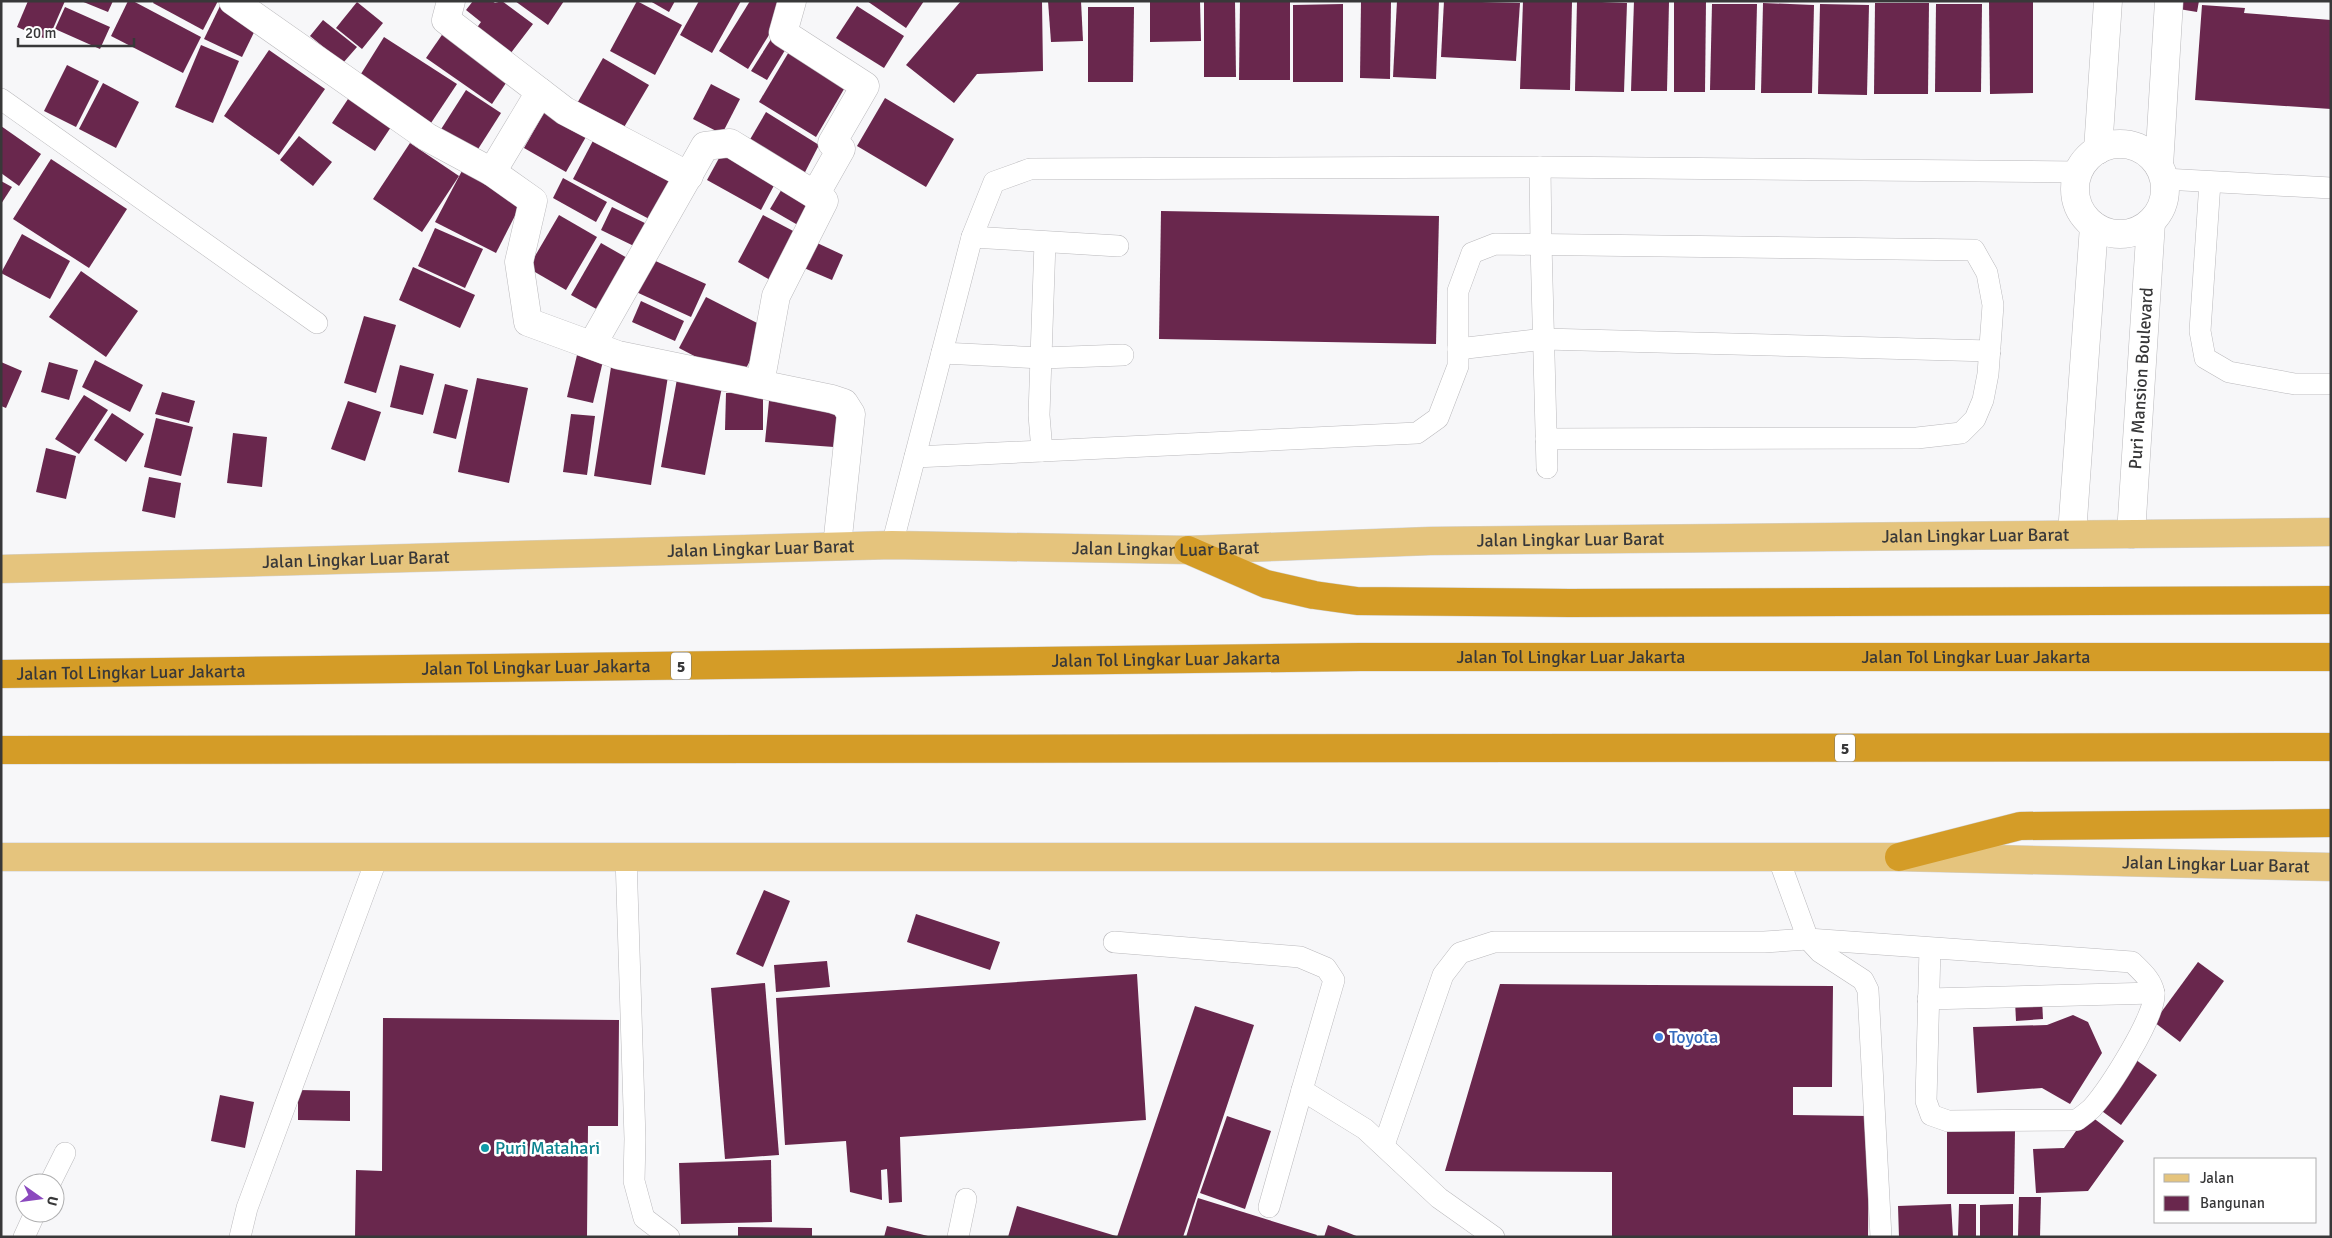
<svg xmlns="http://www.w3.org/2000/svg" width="2332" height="1238" font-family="Signika,sans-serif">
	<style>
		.building { fill: #69274d }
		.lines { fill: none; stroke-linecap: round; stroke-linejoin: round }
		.service-casing { stroke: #bab9bc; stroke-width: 22 }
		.minor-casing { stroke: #bab9bc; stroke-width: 29 }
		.primary-casing { stroke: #d3d3d3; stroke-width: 29 }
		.motorway-casing { stroke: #d3d3d3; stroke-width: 29 }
		.service { stroke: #fff; stroke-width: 21 }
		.minor { stroke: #fff; stroke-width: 28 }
		.primary { stroke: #e5c47d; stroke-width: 28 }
		.motorway { stroke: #d49c27; stroke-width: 28 }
		.shop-dot { fill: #3f7fe0; stroke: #fff; stroke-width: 2 }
		.culture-dot { fill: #0f9aa8; stroke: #fff; stroke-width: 2 }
		.labels { text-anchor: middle; stroke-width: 5; stroke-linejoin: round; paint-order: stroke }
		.shield { fill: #fff; stroke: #747474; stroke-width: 1 }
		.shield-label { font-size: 16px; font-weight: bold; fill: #383839 }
		.street-label { font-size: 18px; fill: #383839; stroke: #fff }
		.shop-label { font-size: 18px; fill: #366cbe; stroke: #fff; text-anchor: start }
		.culture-label { font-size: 18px; fill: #0d838f; stroke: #fff; text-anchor: start }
	</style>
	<rect width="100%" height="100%" fill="#f7f7f9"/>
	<g class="building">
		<path d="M28 1H65L48 40 17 27Z"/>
		<path d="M81 1H113L108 12Z"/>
		<path d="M128 1H133L201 37 183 73 111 36Z"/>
		<path d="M154 1H218L203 30 153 3Z"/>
		<path d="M473 1H492L495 3 502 1 533 24 507 58 473 33 481 22 466 10Z"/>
		<path d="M515 1H564L548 25Z"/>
		<path d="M637 1 682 25 655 75 610 51Z"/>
		<path d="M650 1H675L669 12Z"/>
		<path d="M699 1H741L712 53 680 35Z"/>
		<path d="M750 1H790L748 69 719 51Z"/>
		<path d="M867 1H924L906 28Z"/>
		<path d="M961 1H1042L1043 71 977 74 954 103 906 65Z"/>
		<path d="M1048 1H1081L1083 41 1051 42Z"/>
		<path d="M1150 1H1200L1201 41 1150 42Z"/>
		<path d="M1204 1H1235L1236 77H1204Z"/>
		<path d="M1240 1H1290V80H1239Z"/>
		<path d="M1361 1H1391L1390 79 1360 78Z"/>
		<path d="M1397 1H1439L1436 79 1393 77Z"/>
		<path d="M1444 1 1520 3 1516 61 1441 57Z"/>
		<path d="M1523 1 1572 2 1570 90 1520 89Z"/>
		<path d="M1577 1 1627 3 1624 92 1575 91Z"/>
		<path d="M1634 1 1669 2 1667 91H1631Z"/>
		<path d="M1674 1H1706L1705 92H1674Z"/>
		<path d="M1989 1H2033V93L1990 94Z"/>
		<path d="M2174 1H2199L2197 12 2173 8Z"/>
		<path d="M357 2 383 23 362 49 336 28Z"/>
		<path d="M1763 3 1814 5 1812 93H1761Z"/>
		<path d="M1875 3H1929L1928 94H1874Z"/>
		<path d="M1343 4V82H1293V5Z"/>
		<path d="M1712 4H1757L1755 90H1710Z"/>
		<path d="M1820 4 1869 5 1867 95 1818 94Z"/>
		<path d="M1936 4H1982L1981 92H1935Z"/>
		<path d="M2202 5 2245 8 2244 13 2331 20V109L2195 100Z"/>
		<path d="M220 6 258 24 242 57 204 39Z"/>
		<path d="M857 6 904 36 884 68 836 38Z"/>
		<path d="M65 7 110 27 100 49 55 29Z"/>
		<path d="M1088 7H1134L1133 82H1088Z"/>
		<path d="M323 20 357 47 343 63 310 36Z"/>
		<path d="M446 29 512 74 492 104 426 58Z"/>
		<path d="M775 33 790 42 767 80 751 71Z"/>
		<path d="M384 37 457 84 431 123 359 77Z"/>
		<path d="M201 45 239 61 213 123 175 107Z"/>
		<path d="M269 50 325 89 279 155 224 116Z"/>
		<path d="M790 50 847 84 816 137 759 102Z"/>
		<path d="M603 58 649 85 620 134 575 107Z"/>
		<path d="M67 65 99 81 76 127 44 111Z"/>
		<path d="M103 83 139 102 116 148 79 129Z"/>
		<path d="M711 84 740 99 722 134 693 119Z"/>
		<path d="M466 90 501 113 473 157 438 134Z"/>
		<path d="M350 96 393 124 375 151 332 123Z"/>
		<path d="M885 98 954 139 926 187 857 146Z"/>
		<path d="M545 111 587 135 566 172 524 148Z"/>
		<path d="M766 112 819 145 802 178 745 148Z"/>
		<path d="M1 126 41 154 19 186 1 173Z"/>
		<path d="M596 135 676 177 653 221 573 179Z"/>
		<path d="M299 136 332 162 313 186 280 160Z"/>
		<path d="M410 143 459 176 422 232 373 199Z"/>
		<path d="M724 149 778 178 761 210 707 180Z"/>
		<path d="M51 159 127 209 89 268 13 219Z"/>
		<path d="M464 167 524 198 496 253 435 222Z"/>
		<path d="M563 178 607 202 596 222 553 198Z"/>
		<path d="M1 181 12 187 1 204Z"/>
		<path d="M786 182 818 203 803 228 770 209Z"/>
		<path d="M612 207 651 226 640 249 601 230Z"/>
		<path d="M1161 211 1439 216 1436 344 1159 339Z"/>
		<path d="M559 215 597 237 566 290 528 268Z"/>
		<path d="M763 215 797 233 772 281 738 262Z"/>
		<path d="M435 228 483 249 465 288 418 266Z"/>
		<path d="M22 234 70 261 50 299 1 273Z"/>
		<path d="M815 242 843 255 832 280 804 268Z"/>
		<path d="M601 243 629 259 600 311 571 295Z"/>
		<path d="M649 258 706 284 691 317 634 291Z"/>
		<path d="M413 267 475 295 460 328 399 300Z"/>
		<path d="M81 271 138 311 106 357 49 317Z"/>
		<path d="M706 297 767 328 740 380 679 348Z"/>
		<path d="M641 301 684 321 675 341 632 322Z"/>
		<path d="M364 316 396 325 376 393 344 383Z"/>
		<path d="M577 355 603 361 593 403 567 397Z"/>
		<path d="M95 360 143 385 130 412 82 387Z"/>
		<path d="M1 362 22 371 6 408 1 406Z"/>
		<path d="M49 362 78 370 69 400 41 392Z"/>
		<path d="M400 365 434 374 423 415 390 407Z"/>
		<path d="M611 367 668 376 651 485 594 476Z"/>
		<path d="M477 378 528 388 509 483 458 472Z"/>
		<path d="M677 379 722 387 705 475 661 467Z"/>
		<path d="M445 384 468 390 456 439 433 433Z"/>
		<path d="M162 392 195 401 189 423 155 414Z"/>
		<path d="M726 393H763V430H725Z"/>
		<path d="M84 395 108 410 79 454 55 439Z"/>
		<path d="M348 401 381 412 365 461 331 449Z"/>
		<path d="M769 401 838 407 834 447 765 442Z"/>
		<path d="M112 413 144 434 126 462 94 440Z"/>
		<path d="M571 414 595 416 587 475 563 472Z"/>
		<path d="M156 418 193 427 181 476 144 467Z"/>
		<path d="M233 433 267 437 262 487 227 483Z"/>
		<path d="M46 448 76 456 66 499 36 492Z"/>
		<path d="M149 477 181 483 175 518 142 511Z"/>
		<path d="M764 890 790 901 763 967 736 954Z"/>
		<path d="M916 914 1000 942 990 970 907 942Z"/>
		<path d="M827 961 830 987 776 992 774 965Z"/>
		<path d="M2198 962 2224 981 2180 1042 2154 1022Z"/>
		<path d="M1137 974 1146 1120 900 1137 902 1202 889 1203 887 1169 881 1170 882 1200 850 1192 846 1141 785 1145 776 998Z"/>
		<path d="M765 983 779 1155 725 1159 711 988Z"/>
		<path d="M1500 984 1833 986 1832 1087H1793V1115L1869 1116 1868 1237H1612V1172L1445 1171Z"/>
		<path d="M2042 999 2043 1019 2016 1021 2015 1001Z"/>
		<path d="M1195 1006 1254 1025 1183 1237H1117Z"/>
		<path d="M2073 1015 2088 1022 2102 1053 2070 1104 2042 1088 1977 1093 1973 1027 2047 1025Z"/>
		<path d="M383 1018 619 1020 618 1126H588L587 1237H355L356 1170 382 1171Z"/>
		<path d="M2132 1057 2157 1075 2121 1125 2095 1106Z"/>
		<path d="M298 1090 350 1091V1121L298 1120Z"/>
		<path d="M220 1095 254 1102 245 1148 211 1141Z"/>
		<path d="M2088 1114 2124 1141 2088 1191 2036 1193 2033 1149 2064 1148Z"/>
		<path d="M1227 1116 1271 1131 1245 1209 1200 1193Z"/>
		<path d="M1947 1131H2015L2014 1194H1947Z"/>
		<path d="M771 1160 772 1222 681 1224 679 1163Z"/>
		<path d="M2019 1197H2041L2040 1237H2018Z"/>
		<path d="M1198 1198 1317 1235 1316 1237H1186Z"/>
		<path d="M1951 1204 1953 1237H1899L1898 1206Z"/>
		<path d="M1959 1204H1976V1237H1958Z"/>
		<path d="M2013 1204V1237H1980V1205Z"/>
		<path d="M1017 1206 1116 1236V1237H1008Z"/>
		<path d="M1328 1225 1359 1237H1324Z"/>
		<path d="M887 1226 928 1236V1237H884Z"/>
		<path d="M738 1227 812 1228V1237H738Z"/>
	</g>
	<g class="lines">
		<defs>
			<g id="service">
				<path d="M1 99 317 323"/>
				<path d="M1540 167 1541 244 1547 468"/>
				<path d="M2164 179 2331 188"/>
				<path d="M2210 182 2200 331 2205 358 2229 372 2295 384H2331"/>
				<path d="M972 237 1118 246"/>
				<path d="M1045 242 1039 415 1042 451 1417 433 1438 418 1458 366V291L1472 253 1495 244 1974 250 1987 273 1993 305 1988 374 1983 400 1975 419 1961 433 1917 438 1546 439"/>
				<path d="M1458 349 1544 339 1990 351"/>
				<path d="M942 353 1042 358 1123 355"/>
				<path d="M915 457 1042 451"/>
				<path d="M892 545 972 237 994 182 1030 169 1540 167 2078 172"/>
				<path d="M626 857 635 1139 634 1181 644 1218 669 1237"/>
				<path d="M1778 857 1808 939 1820 952 1863 980 1868 990 1881 1237"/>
				<path d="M1114 942 1300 957 1326 968 1334 980 1302 1090 1365 1129 1439 1198 1494 1237"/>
				<path d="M1928 999 2154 993"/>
				<path d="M1384 1145 1443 975 1460 953 1494 942H1764L1808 939 2132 962C2141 971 2152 980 2154 993 2157 1015 2108 1090 2092 1108 2088 1112 2082 1116 2077 1120L1948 1121 1931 1115 1926 1101 1930 948"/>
				<path d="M50 1183 65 1153"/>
				<path d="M1269 1207 1302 1090"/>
				<path d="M24 1237 35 1213"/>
				<path d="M240 1237 247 1208 377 858"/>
				<path d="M958 1237 966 1199"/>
			</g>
			<g id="minor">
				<path d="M233 1 427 137 492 172 533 201 519 262 528 322 618 355 832 399 844 403 851 414 837 546"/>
				<path d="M451 1 446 20 565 111 689 176"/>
				<circle cx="2120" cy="189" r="45"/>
				<path d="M2098 150 2108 1"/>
				<path d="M2159 166 2169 1"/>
				<path d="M492 172 540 92"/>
				<path d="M592 345 705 146 730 143 815 195 841 149 832 143 865 86 783 33 792 1"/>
				<path d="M760 384 776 296 824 201 815 195"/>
				<path d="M2072 534 2094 226"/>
				<path id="s1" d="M2131 534 2151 222"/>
			</g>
			<g id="primary">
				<path id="s2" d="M1 569 892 545 1188 550 1430 541 2331 532"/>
				<path id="s3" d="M1 857H1899L2331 867"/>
			</g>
			<g id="motorway">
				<path d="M1188 550 1266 584 1314 595 1357 601 1569 603 2331 600"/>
				<path id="s4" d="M1 674 1360 657H2331"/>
				<path d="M1 750 2331 747"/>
				<path d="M1899 857 2020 826 2331 823"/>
			</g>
		</defs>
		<use href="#service" class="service-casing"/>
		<use href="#minor" class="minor-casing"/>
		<use href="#primary" class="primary-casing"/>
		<use href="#motorway" class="motorway-casing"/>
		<use href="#service" class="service"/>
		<use href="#minor" class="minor"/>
		<use href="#primary" class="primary"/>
		<use href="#motorway" class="motorway"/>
	</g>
	<circle class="shop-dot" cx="1659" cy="1037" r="5"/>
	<circle class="culture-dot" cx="485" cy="1148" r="5"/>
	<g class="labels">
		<g class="shield">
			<rect x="671" y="652.5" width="20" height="27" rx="4"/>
			<rect x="1835" y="734.5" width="20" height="27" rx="4"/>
		</g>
		<g class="shield-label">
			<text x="681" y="672">5</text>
			<text x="1845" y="754">5</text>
		</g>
		<g class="street-label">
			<text dy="6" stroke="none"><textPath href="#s1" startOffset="156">Puri Mansion Boulevard</textPath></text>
			<text dy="6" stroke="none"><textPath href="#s2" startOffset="1975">Jalan Lingkar Luar Barat</textPath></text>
			<text dy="6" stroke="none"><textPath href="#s2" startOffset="1570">Jalan Lingkar Luar Barat</textPath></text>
			<text dy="6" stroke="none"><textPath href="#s2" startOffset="760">Jalan Lingkar Luar Barat</textPath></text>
			<text dy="6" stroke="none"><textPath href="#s2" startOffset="1165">Jalan Lingkar Luar Barat</textPath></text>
			<text dy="6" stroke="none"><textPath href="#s2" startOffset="355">Jalan Lingkar Luar Barat</textPath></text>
			<text dy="6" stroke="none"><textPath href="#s4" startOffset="1570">Jalan Tol Lingkar Luar Jakarta</textPath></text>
			<text dy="6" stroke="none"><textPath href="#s4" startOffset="1975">Jalan Tol Lingkar Luar Jakarta</textPath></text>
			<text dy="6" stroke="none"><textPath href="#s4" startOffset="1165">Jalan Tol Lingkar Luar Jakarta</textPath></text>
			<text dy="6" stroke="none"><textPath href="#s4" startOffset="535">Jalan Tol Lingkar Luar Jakarta</textPath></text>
			<text dy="6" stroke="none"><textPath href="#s4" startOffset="130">Jalan Tol Lingkar Luar Jakarta</textPath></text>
			<text dy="6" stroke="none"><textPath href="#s3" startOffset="2215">Jalan Lingkar Luar Barat</textPath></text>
		</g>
		<g class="shop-label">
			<text x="1669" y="1043">Toyota</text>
		</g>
		<g class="culture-label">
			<text x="495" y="1154">Puri Matahari</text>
		</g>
	</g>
	<rect width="2332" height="1238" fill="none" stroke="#383839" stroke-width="5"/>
	<rect x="2154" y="1158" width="162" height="65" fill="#ffffff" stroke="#afafb0"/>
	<rect x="2164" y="1174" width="25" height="8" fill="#e5c47d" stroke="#afafb0"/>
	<text x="2200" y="1183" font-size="15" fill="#383839">Jalan</text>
	<rect x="2164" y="1196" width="25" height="15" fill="#69274d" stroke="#afafb0"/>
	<text x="2200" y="1208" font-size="15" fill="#383839">Bangunan</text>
	<g transform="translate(40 1198) rotate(104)"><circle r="24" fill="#ffffff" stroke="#afafb0"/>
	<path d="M0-4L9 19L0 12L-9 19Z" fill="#8b49be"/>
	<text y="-8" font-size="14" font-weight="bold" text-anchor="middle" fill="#383839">U</text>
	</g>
	<path d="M18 38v8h116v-8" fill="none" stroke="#383839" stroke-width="2.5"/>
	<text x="25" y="38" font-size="15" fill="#383839" stroke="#ffffff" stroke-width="4" paint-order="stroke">20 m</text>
</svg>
